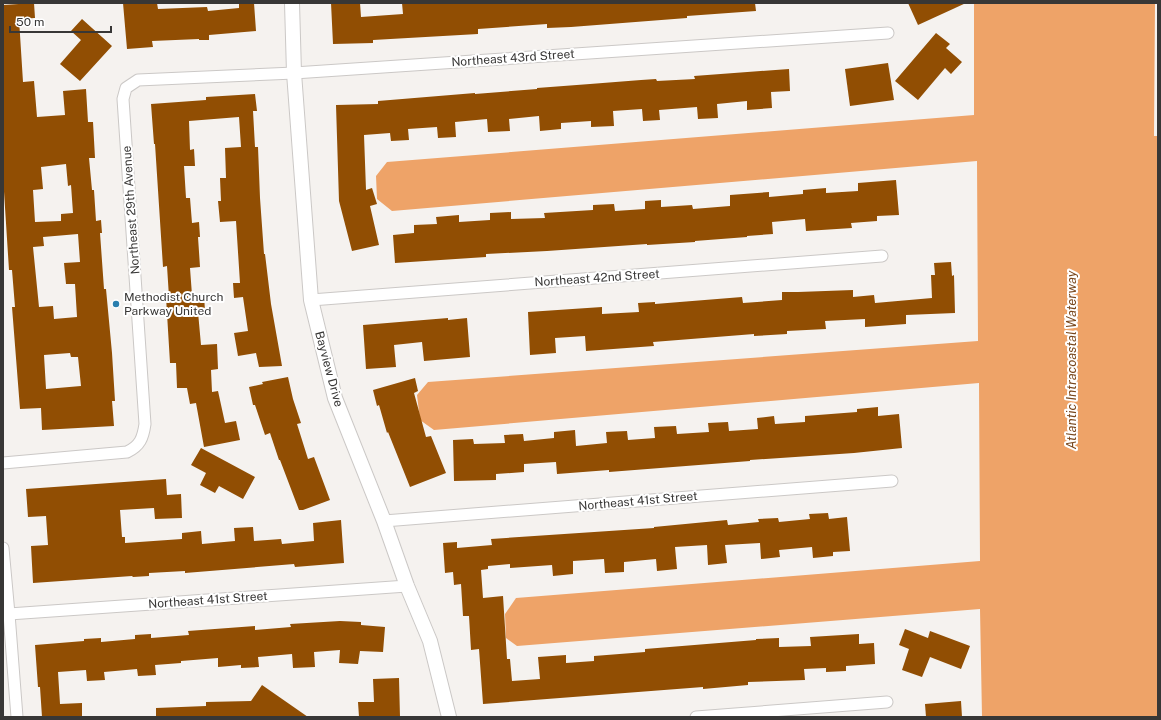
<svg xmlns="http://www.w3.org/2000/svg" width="1161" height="720" font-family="'Public Sans',sans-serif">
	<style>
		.water { fill: #eea368 }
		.building { fill: #914e03; fill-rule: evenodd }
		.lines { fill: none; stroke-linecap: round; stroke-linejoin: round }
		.minor-casing { stroke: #cbc8c6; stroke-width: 13 }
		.tertiary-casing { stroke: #cbc8c6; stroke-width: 16 }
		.minor { stroke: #fff; stroke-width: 11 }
		.tertiary { stroke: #fff; stroke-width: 14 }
		.poi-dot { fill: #297eae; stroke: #fff; stroke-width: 1.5 }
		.labels { text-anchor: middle; stroke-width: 4; stroke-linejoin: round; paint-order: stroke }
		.street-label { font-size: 12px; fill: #383736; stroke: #fff }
		.poi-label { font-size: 12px; fill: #383736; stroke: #fff; text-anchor: start }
		.water-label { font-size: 13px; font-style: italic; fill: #79471d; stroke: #fff }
	</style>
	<rect width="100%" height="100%" fill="#f5f2ef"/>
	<path class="water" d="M974 3H1155L1154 136H1158V717H982L980 609 517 646 506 638 505 614 516 598 980 561 979 383 434 430 420 420 417 395 428 382 978 341 977 161 392 211 377 199 376 176 387 162 974 115Z"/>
	<g class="building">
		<path d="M34 3 35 18 19 19 23 82 34 81 37 117 65 115 63 91 86 89 88 122H93L95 158H89L92 190H94L96 221 101 220 102 233H100L104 289H106L112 353 115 401H112L114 426 42 430 41 408 20 409 12 307H15L12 270H9L3 176V5ZM66 164 68 186 71 185 73 213 61 214V221L35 222 33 190 43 189 41 167ZM78 234 80 262 64 263 66 284H75L77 317 54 319 53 306 39 307 33 247 44 246 43 237ZM70 353 71 357H78L81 386 46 389 44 355Z"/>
		<path d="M123 3H157L158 9 207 7 208 11 239 8V3H254L256 31 209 35V40H199V39L152 41 153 47 127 49Z"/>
		<path d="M331 3H360L361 17 403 14 402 3H755L756 11 687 16V18L571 27 547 28V24L478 29V34L373 40V43L333 44Z"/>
		<path d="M908 3H966L918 25Z"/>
		<path d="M82 19 112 46 80 81 60 64 81 40 71 31Z"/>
		<path d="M936 33 950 44 946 48 962 62 951 74 945 68 918 100 895 81Z"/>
		<path d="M888 63 894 100 850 106 845 69Z"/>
		<path d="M789 69 790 91 771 92 772 108 747 110V101L717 104 718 118 698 119 697 107 659 110 660 120 643 121 642 109 613 111 614 126 591 127V121L561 123V129L540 131 539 116 509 119 510 131 488 132 487 119 455 122 456 137 438 138 437 127 408 129 409 140 391 141 390 133 364 135 366 190 372 188 377 204 370 206 379 245 352 251 339 201 336 105 378 104V101L475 93V94L537 89V88L590 84 641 80 656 79 657 81 695 79 694 76Z"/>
		<path d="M255 94 257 111H253L255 147H258L260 198 264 254H265L271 304 282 366 259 367 256 353 238 356 234 333 248 331 243 297 234 298 233 283H240L236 221 220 222 218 201H221L220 178H226L225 148 241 147 239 117 189 121 190 150 194 149 195 166H184L186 198H190L192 223 199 222 200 237H198L200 267 190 268 192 295 204 294 205 312H198L201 345 217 344 218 369 211 370 212 392 218 391 225 423 236 421 240 440 204 447 196 403 190 404 187 388H177L176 363H170L166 297H169L167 266 163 267 155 144H154L151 104 206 100V97Z"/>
		<path d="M896 180 899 215 877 216V221L851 223 852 228 806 231 805 219 772 222 773 234 747 236V237L695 241V242L647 245V244L547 251 486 254V257L395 263 393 235 414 233V225L437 224 436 217 459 215V222L490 220V213L511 212V219L545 218 544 213 593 210V205L614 204 615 211 645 209V201L661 200V207L692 205 693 209 730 206V195L769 192V197L803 194V190L826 188V193L858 191V183Z"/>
		<path d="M951 262 952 276 954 275 955 313 906 315V324L865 327V319L825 321 826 329 787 331V334L754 336V334L653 342 654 346 586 351 585 336 555 338 556 353 530 355 528 312 602 307V314L639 312 638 303 655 302V304L742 297 743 303 782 300V292H798L853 290V297L874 295 875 303 932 298 931 275H935L934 263Z"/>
		<path d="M448 318V320L467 318 470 357 424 361 422 342 394 345 396 367 366 369 363 325Z"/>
		<path d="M288 377 293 399 301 423 297 424 308 459 314 457 330 500 303 510H299L280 460H279L270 433 265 435 255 405H253L249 387 263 384 262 382Z"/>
		<path d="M415 378 418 391 414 393 426 437 431 436 446 473 410 487 388 432 387 433 379 405 377 406 373 390Z"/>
		<path d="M878 407V416L899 414 902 448 854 453 750 460V461L609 472V470L557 474 556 462 524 464V472L496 474V480L454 481 453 440 473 439 474 444 505 443 504 435 523 434 524 441 554 438V432L575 430 576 446 607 443 606 432 627 431 628 440 655 438 654 427 676 426 677 434 709 432 708 423 728 422 729 431 758 429 757 418 774 416 775 424 805 422V416L857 412V409Z"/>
		<path d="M201 448 255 477 243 499 219 486 215 493 200 485 206 473 191 465Z"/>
		<path d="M166 479 167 495 181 494 182 518 155 519 154 508 120 510 122 537H125V543L182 539V533L201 531 202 544 235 541 234 528 253 527 254 541 281 539 282 544 314 541 313 523 341 520 344 563 295 567 294 564 185 573V571L149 573V576L133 577 132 576 33 583 31 546 48 545 46 516 28 517 26 489Z"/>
		<path d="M828 513 829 519 847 517 850 551 833 552V556L813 558 812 547 779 550 780 557 761 559 760 543 725 545 727 563 708 565 707 545 675 547 677 569 657 571 656 559 624 562V572L605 573 604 559 573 561V574L553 576 552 565 510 568V564L488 566V569L481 570 483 598 503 596 507 659H510L512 681 540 679 538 657 566 655V663L594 661V656L645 652V649L756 640V639L779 638V647L811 646 810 637 859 634V644L874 643 875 664 846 666V671L826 672V668L804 669 805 680 748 682V685L703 689V687L483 704 479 649 471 650 469 616H463L461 584 454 585 453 572 445 573 443 543 457 542V548L492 545 491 539 654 528V527L727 520 728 525 759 522 758 519 778 518 779 522 810 519 809 514Z"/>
		<path d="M340 621 361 622V625L385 627 383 652 360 651 358 664 339 663 340 650 314 652 315 667 293 668 292 654 258 657 259 667 241 668V665L218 667V658L181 661V663L155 665 156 675 138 676 137 669 104 672 105 680 87 681 86 670 58 672 60 704 82 703V717H42L40 687H38L35 645 84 641V639L101 638V642L135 639V635L151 634V638L189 635 188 631 255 626V630L291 627 290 624Z"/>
		<path d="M905 629 928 638 930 631 970 646 961 669 930 657 922 677 902 670 909 649 899 645Z"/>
		<path d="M399 678 400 717H359L358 702H374L373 679Z"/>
		<path d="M262 685 308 717H156V708L206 706V702L251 701Z"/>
		<path d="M961 701 962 717H926L925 704Z"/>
	</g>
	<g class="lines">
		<defs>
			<g id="minor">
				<path d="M311 300 882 256"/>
				<path d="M3 463 127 452C140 446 143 438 145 424L123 99 126 88 138 80 294 73 888 33"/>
				<path d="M384 521 892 481"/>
				<path d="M3 548 9 614 17 717"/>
				<path d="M9 614 407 586"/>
				<path d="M696 717 887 702"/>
			</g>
			<path id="tertiary" d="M292 3 294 73 311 300 335 398 384 521 407 586 430 641 449 717"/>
		</defs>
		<use href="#minor" class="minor-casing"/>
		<use href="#tertiary" class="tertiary-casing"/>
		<use href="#minor" class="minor"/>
		<use href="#tertiary" class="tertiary"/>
	</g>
	<circle class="poi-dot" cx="116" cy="304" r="4"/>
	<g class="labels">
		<g class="street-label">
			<text transform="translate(513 58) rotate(-4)" y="4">Northeast 43rd Street</text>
			<text transform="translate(131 210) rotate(-94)" y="4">Northeast 29th Avenue</text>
			<text transform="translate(597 278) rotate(-4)" y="4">Northeast 42nd Street</text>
			<text transform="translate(329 369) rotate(75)" y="4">Bayview Drive</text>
			<text transform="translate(638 501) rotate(-5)" y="4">Northeast 41st Street</text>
			<text transform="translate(208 600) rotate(-4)" y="4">Northeast 41st Street</text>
		</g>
		<g class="poi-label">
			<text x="124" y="301">Methodist Church<tspan x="124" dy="14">Parkway United</tspan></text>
		</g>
		<g class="water-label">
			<text transform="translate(1071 360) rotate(-90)" y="5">Atlantic Intracoastal Waterway</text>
		</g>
	</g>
	<rect width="1161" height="720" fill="none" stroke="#383736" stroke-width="8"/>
	<path d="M10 26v6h101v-6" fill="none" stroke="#383736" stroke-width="2"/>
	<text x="16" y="26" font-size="12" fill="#383736" stroke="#ffffff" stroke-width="3" paint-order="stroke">50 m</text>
</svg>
